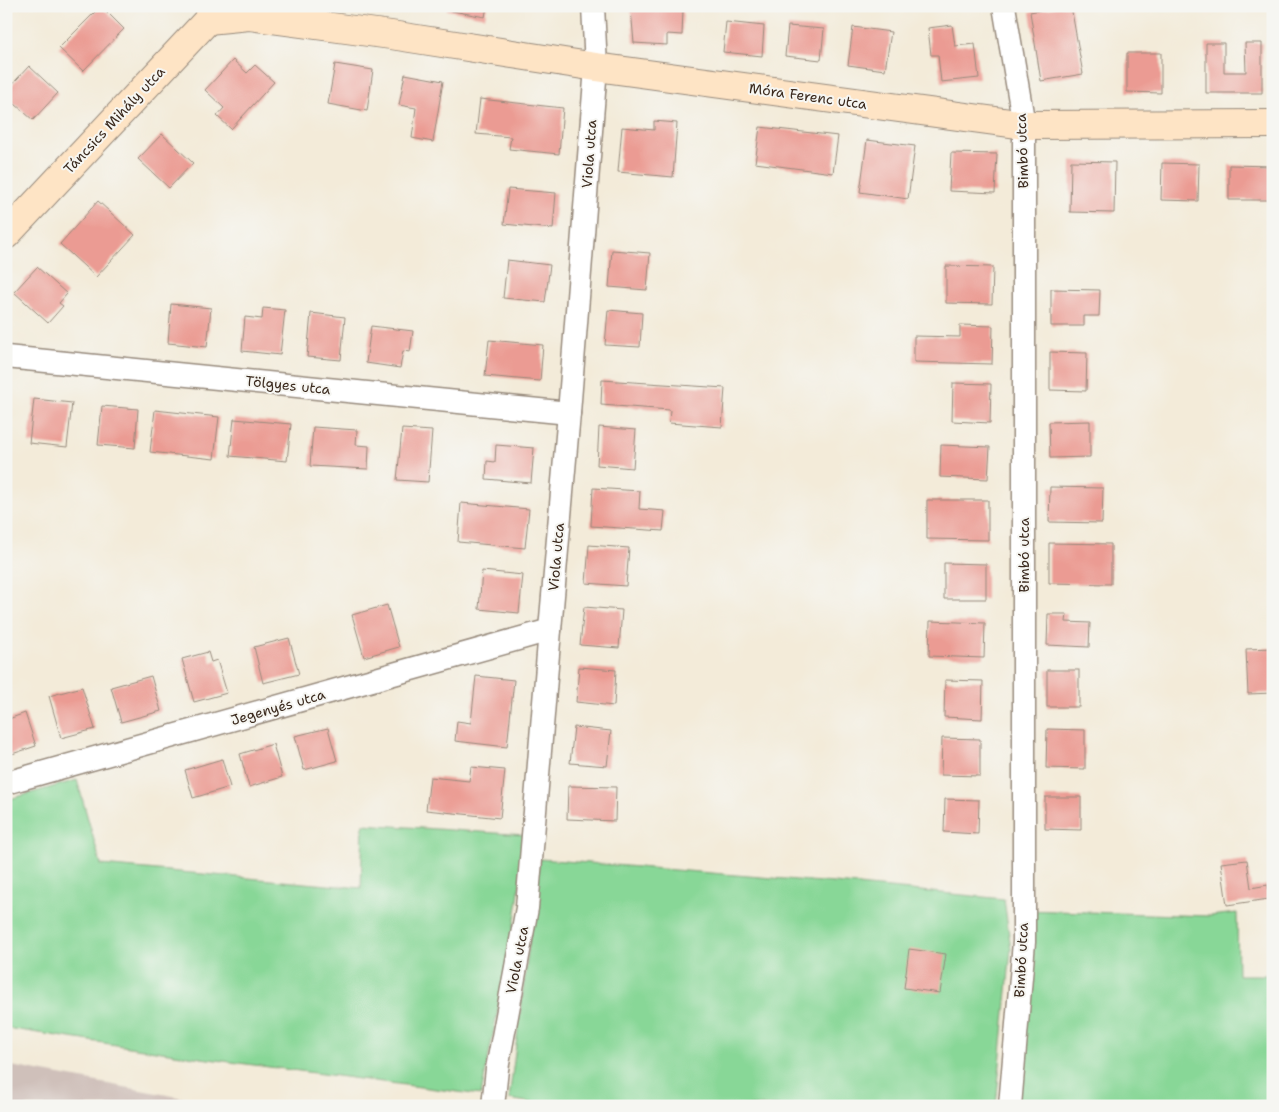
<svg xmlns="http://www.w3.org/2000/svg" width="1279" height="1112" font-family="'Shantell Sans',sans-serif">
	<style>
		.industrial { fill: #cfc0ba }
		.green { fill: #88d797; stroke: #62805a }
		.building { fill: #eb9b93 }
		.lines { fill: none; stroke-linecap: round; stroke-linejoin: round }
		.street-casing { stroke: #978a7c; stroke-width: 25 }
		.secondary-casing { stroke: #978a7c; stroke-width: 30 }
		.street { stroke: #fff; stroke-width: 22 }
		.secondary { stroke: #fee4c5; stroke-width: 28 }
		.labels { text-anchor: middle; stroke-width: 4; stroke-linejoin: round; paint-order: stroke }
		.street-label { font-size: 14px; fill: #3b2a1e; stroke: #f6f6f2 }
	</style>
	<rect width="100%" height="100%" fill="#f6f6f2"/>
	<filter id="ink" filterUnits="userSpaceOnUse"><feTurbulence type="fractalNoise" baseFrequency=".02" numOctaves="2"/><feDisplacementMap in="SourceGraphic" scale="10" xChannelSelector="R" yChannelSelector="G"/><feConvolveMatrix kernelMatrix="1 2 1 2 8 2 1 2 1" color-interpolation-filters="sRGB"/></filter>
	<filter id="wash" filterUnits="userSpaceOnUse"><feTurbulence type="fractalNoise" baseFrequency=".0096" numOctaves="4" result="noise"/><feDisplacementMap in="SourceGraphic" scale="20" xChannelSelector="R" yChannelSelector="G"/><feGaussianBlur stdDeviation="1.12" result="paint"/><feColorMatrix in="noise" values="0 0 0 0 0 0 0 0 0 0 0 0 0 0 0 0 0 1.4 0 .05"/><feComposite in="paint" operator="in"/></filter>
	<g filter="url(#wash)">
		<rect width="100%" height="100%" fill="#f3ebd9"/>
		<path class="industrial" d="M6 1065 226 1106H6Z"/>
		<g class="green">
			<path d="M77 780 101 865 361 888 363 824 525 835 518 900 510 949 481 1095 201 1058 6 1028V800Z"/>
			<path d="M540 859 858 885 1004 899 1011 949 996 1106H550L509 1099Z"/>
			<path d="M1024 910 1210 916 1237 913 1238 975H1273V1106H1016Z"/>
		</g>
		<g id="blocks">
			<g class="building">
				<path d="M101 6 124 29 83 71 59 48Z"/>
				<path d="M447 6H487L485 17 447 10Z"/>
				<path d="M1062 6H1071L1083 74 1041 81 1030 12Z"/>
				<path d="M631 9 683 10 682 35 667 34V45L634 43Z"/>
				<path d="M726 22 764 26 762 56 723 52Z"/>
				<path d="M952 25 955 46 975 44 979 78 941 82 938 55H931L928 28Z"/>
				<path d="M788 26 824 29 821 60 785 56Z"/>
				<path d="M853 27 891 32 885 70 848 65Z"/>
				<path d="M1206 43H1224V72H1246L1245 43H1262V93H1206Z"/>
				<path d="M1127 53H1161V93L1127 92Z"/>
				<path d="M233 60 247 73 255 65 274 82 231 129 217 116 224 108 205 90Z"/>
				<path d="M335 64 373 70 367 111 328 104Z"/>
				<path d="M29 66 58 93 33 120 6 96V91Z"/>
				<path d="M405 74 443 81 433 142 412 138 416 108 399 105Z"/>
				<path d="M480 99 563 108 559 154 509 149 511 137 476 134Z"/>
				<path d="M654 121 677 123 673 177 618 172 622 127 654 130Z"/>
				<path d="M760 127 838 136 833 173 755 163Z"/>
				<path d="M162 134 193 163 169 188 138 159Z"/>
				<path d="M867 140 915 146 908 199 860 192Z"/>
				<path d="M951 153 997 154 995 193 949 191Z"/>
				<path d="M1071 161 1115 162 1114 213 1070 212Z"/>
				<path d="M1162 163 1199 164 1198 201 1161 200Z"/>
				<path d="M1229 165 1272 166V200H1229Z"/>
				<path d="M508 189 556 193 553 229 504 224Z"/>
				<path d="M98 201 135 235 96 277 60 244Z"/>
				<path d="M612 250 650 253 647 290 609 287Z"/>
				<path d="M507 260 550 265 545 302 503 298Z"/>
				<path d="M946 266 993 267 992 304 946 303Z"/>
				<path d="M37 267 67 294 59 303 63 306 48 323 14 292Z"/>
				<path d="M1051 289 1100 290 1099 316H1084V326H1051Z"/>
				<path d="M171 304 211 308 207 347 168 343Z"/>
				<path d="M263 308 285 310 280 355 242 351 245 317 262 319Z"/>
				<path d="M608 310 642 313 640 347 605 345Z"/>
				<path d="M311 313 345 317 341 360 307 357Z"/>
				<path d="M960 325 993 326 992 364 914 362V336L960 337Z"/>
				<path d="M371 326 413 331 410 352 403 351 400 368 366 363Z"/>
				<path d="M489 340 543 345 540 381 485 376Z"/>
				<path d="M1050 352 1087 353 1086 391 1050 390Z"/>
				<path d="M602 380 725 388 722 427 669 423 670 410 601 405Z"/>
				<path d="M953 383 991 384 990 423 952 421Z"/>
				<path d="M34 399 72 403 67 447 29 443Z"/>
				<path d="M102 406 138 409 135 448 98 445Z"/>
				<path d="M155 410 219 417 214 459 150 452Z"/>
				<path d="M234 419 291 424 287 461 230 456Z"/>
				<path d="M1090 421V457L1050 458 1049 422Z"/>
				<path d="M313 427 357 430 356 445 369 446 368 469 310 466Z"/>
				<path d="M599 427 636 430 633 468 597 465Z"/>
				<path d="M402 429 432 431 428 482 397 480Z"/>
				<path d="M496 445 534 448 531 483 486 479 487 461 495 462Z"/>
				<path d="M941 445 990 447 988 479 940 477Z"/>
				<path d="M1050 487 1103 488 1102 523 1049 522Z"/>
				<path d="M593 488 640 491 639 509 665 511 663 531 591 526Z"/>
				<path d="M927 500H988V540L927 539Z"/>
				<path d="M461 503 529 509 525 548 458 542Z"/>
				<path d="M1049 543 1111 544V584L1049 583Z"/>
				<path d="M589 545 629 548 626 586 586 583Z"/>
				<path d="M944 563 986 564V599H944Z"/>
				<path d="M482 571 523 575 519 613 479 609Z"/>
				<path d="M387 605 399 647 364 657 352 615Z"/>
				<path d="M584 607 622 610 619 648 580 645Z"/>
				<path d="M1048 614H1067L1066 622 1090 623 1089 647 1047 645Z"/>
				<path d="M930 621 985 623 984 658 929 656Z"/>
				<path d="M289 638 299 674 263 683 254 647Z"/>
				<path d="M1273 648V693L1248 694 1246 649Z"/>
				<path d="M208 652 211 662 217 660 227 693 194 702 182 659Z"/>
				<path d="M579 667 616 670 614 706 576 702Z"/>
				<rect x="1047" y="670" width="32" height="37"/>
				<path d="M151 676 161 711 121 722 111 687Z"/>
				<path d="M476 676 514 680 507 747 455 741 457 721 471 723Z"/>
				<path d="M945 680 983 681 982 719 944 717Z"/>
				<path d="M82 687 95 729 61 738 49 696Z"/>
				<path d="M25 713 36 746 6 756V720Z"/>
				<path d="M574 727 611 731 607 766 570 763Z"/>
				<path d="M328 728 337 761 304 770 295 736Z"/>
				<path d="M1047 729 1085 730V769L1046 768Z"/>
				<path d="M942 738 980 739V776L941 775Z"/>
				<path d="M273 744 282 777 249 787 240 754Z"/>
				<path d="M222 759 230 787 193 798 185 770Z"/>
				<path d="M471 767 505 770 500 818 426 810 430 777 469 781Z"/>
				<path d="M568 786 616 787 615 821 567 819Z"/>
				<path d="M1045 797H1081V830L1045 829Z"/>
				<path d="M945 799 979 800 978 834 944 832Z"/>
				<path d="M1247 860 1251 888 1268 885 1269 899 1227 905 1221 863Z"/>
				<path d="M909 949 946 954 940 993 904 988Z"/>
			</g>
		</g>
	</g>
	<g filter="url(#ink)">
		<use href="#blocks" fill-opacity="0" stroke="#978a7c" stroke-width="1"/>
		<g class="lines">
			<defs>
				<g id="street">
					<path d="M1004 6 1024 125V942L1010 1106"/>
					<path d="M6 357 569 413"/>
					<path d="M6 783 550 630"/>
					<path d="M493 1106 497 1069 527 908 550 630 569 413 596 67 593 6"/>
				</g>
				<g id="secondary">
					<path d="M208 20 249 16 391 35 596 67 1024 125 1273 124"/>
					<path d="M6 235 221 6"/>
				</g>
			</defs>
			<use href="#street" class="street-casing"/>
			<use href="#secondary" class="secondary-casing"/>
			<use href="#street" class="street"/>
			<use href="#secondary" class="secondary"/>
		</g>
	</g>
	<g class="labels">
		<g class="street-label">
			<text transform="translate(808 96) rotate(8)" y="5">Móra Ferenc utca</text>
			<text transform="translate(114 120) rotate(-47)" y="5">Táncsics Mihály utca</text>
			<text transform="translate(1022 151) rotate(-92)" y="5">Bimbó utca</text>
			<text transform="translate(589 154) rotate(-86)" y="5">Viola utca</text>
			<text transform="translate(288 385) rotate(6)" y="5">Tölgyes utca</text>
			<text transform="translate(1024 555) rotate(-90)" y="5">Bimbó utca</text>
			<text transform="translate(556 557) rotate(-85)" y="5">Viola utca</text>
			<text transform="translate(278 707) rotate(-16)" y="5">Jegenyés utca</text>
			<text transform="translate(517 960) rotate(-79)" y="5">Viola utca</text>
			<text transform="translate(1021 960) rotate(-87)" y="5">Bimbó utca</text>
		</g>
	</g>
	<rect width="1279" height="1112" fill="none" stroke="#f6f6f2" stroke-width="25"/>
</svg>
